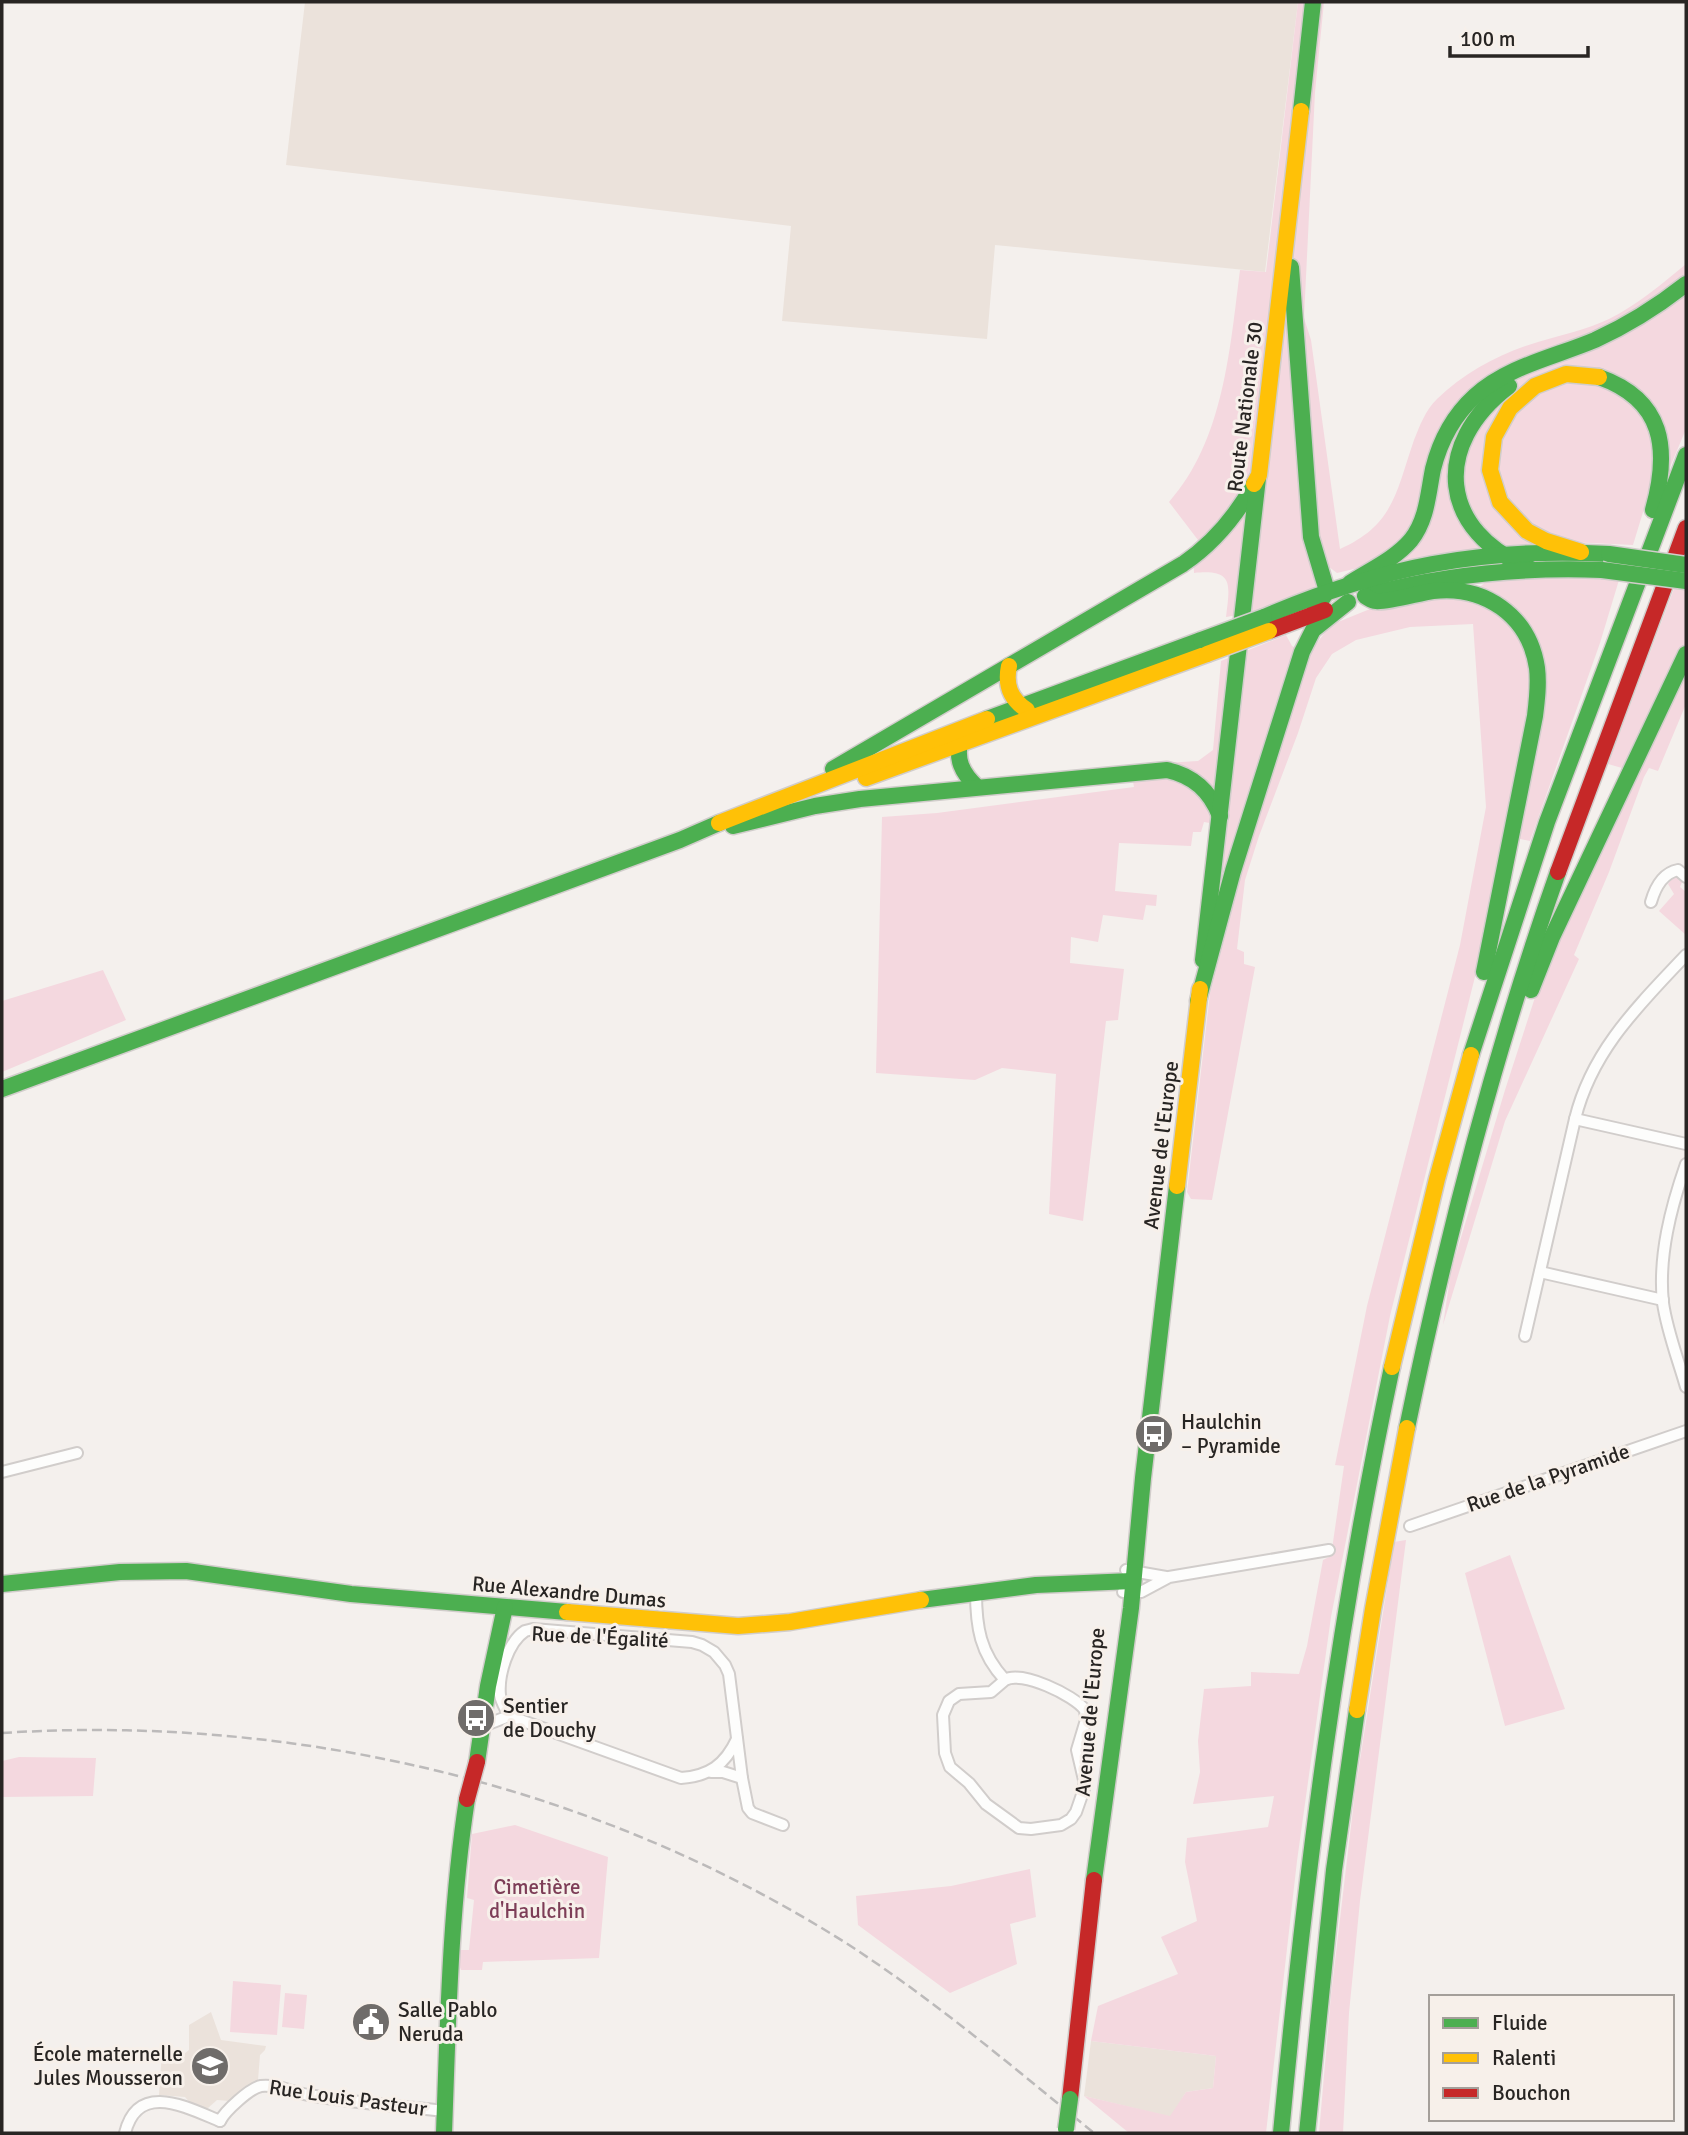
<svg xmlns="http://www.w3.org/2000/svg" width="1688" height="2135" font-family="Signika,sans-serif">
	<style>
		.built { fill: #ebe2db }
		.green { fill: #f4d8df }
		.lines { fill: none; stroke-linecap: round; stroke-linejoin: round }
		.street-casing { stroke: #d1cdcb; stroke-width: 14 }
		.fast-casing { stroke: #d1cdcb; stroke-width: 19 }
		.slow-casing { stroke: #d1cdcb; stroke-width: 19 }
		.jam-casing { stroke: #d1cdcb; stroke-width: 19 }
		.street { stroke: #fdfdfc; stroke-width: 10 }
		.fast { stroke: #4caf50; stroke-width: 16 }
		.slow { stroke: #ffc107; stroke-width: 16 }
		.jam { stroke: #c62828; stroke-width: 16 }
		.rail { stroke: #bcbaba; stroke-width: 2.5; stroke-dasharray: 10 5; stroke-linecap: butt }
		.fast-bridge-casing { stroke: #d1cdcb; stroke-width: 19; stroke-linecap: butt }
		.slow-bridge-casing { stroke: #d1cdcb; stroke-width: 19; stroke-linecap: butt }
		.jam-bridge-casing { stroke: #d1cdcb; stroke-width: 19; stroke-linecap: butt }
		.fast-bridge { stroke: #4caf50; stroke-width: 16 }
		.slow-bridge { stroke: #ffc107; stroke-width: 16 }
		.jam-bridge { stroke: #c62828; stroke-width: 16 }
		.labels { text-anchor: middle; stroke-width: 6; stroke-linejoin: round; paint-order: stroke }
		.street-label { font-size: 21px; fill: #282523; stroke: #f7f0ea }
		.poi-label { font-size: 21px; fill: #282523; stroke: #f7f0ea; text-anchor: start }
		.park-label { font-size: 21px; fill: #7d3e57; stroke: #f7f0ea }
	</style>
	<rect width="100%" height="100%" fill="#f4f0ed"/>
	<g class="built">
		<path d="M305 2H1298L1265 272 995 245 987 339 782 321 791 226 286 165Z"/>
		<path d="M211 2012 221 2040 266 2046 265 2050 260 2055 258 2080 243 2093H239L230 2101 217 2100 208 2108 194 2107 185 2097 159 2095 162 2052 184 2054 189 2050V2025Z"/>
		<path d="M1091 2041 1216 2056 1213 2088 1186 2092 1171 2117 1084 2096Z"/>
	</g>
	<g class="green">
		<path d="M1298 2H1324L1315 92 1304 318 1311 340 1340 549C1394 525 1396 492 1414 440 1420 425 1425 411 1437 399 1465 372 1501 353 1538 342 1561 335 1586 330 1609 319 1637 305 1662 284 1686 264V429L1668 472 1647 499 1633 545 1568 542 1537 547 1358 568 1337 573 1329 567 1311 592 1265 610 1226 617C1230 584 1234 569 1194 573L1193 550 1198 540 1169 502C1224 440 1230 348 1240 270L1266 272Z"/>
		<path d="M1556 576 1619 580 1600 643 1530 841 1506 836 1490 917 1390 1316 1331 1617 1297 1861 1266 2133H1129L1084 2096 1170 2116 1186 2092 1213 2088 1216 2056 1091 2041 1098 2006 1178 1974 1161 1937 1197 1921 1185 1862 1187 1838 1268 1827 1274 1796 1193 1804 1200 1772 1198 1741 1204 1689 1251 1686V1672L1299 1674 1307 1646 1323 1560 1331 1556 1344 1466 1335 1465 1367 1306 1460 945 1486 807 1473 624 1410 627 1356 640 1332 654 1316 678 1298 733 1259 836 1245 880 1237 949 1244 952V964L1255 967 1212 1200 1191 1199 1187 1192 1210 993 1241 876 1222 873 1226 826 1204 822 1201 832H1193L1191 846 1119 843 1115 891 1157 895 1156 906 1146 905 1143 920 1103 915 1098 942 1071 937 1070 963 1124 969 1118 1020 1106 1021 1083 1221 1049 1214 1056 1074 1002 1068 975 1080 876 1073 882 817 937 813 1134 787 1130 765 1198 761 1213 750 1221 661 1286 635 1292 646 1309 654 1325 632 1338 622 1370 609 1421 597 1471 601 1481 586 1490 578Z"/>
		<path d="M1675 586 1686 588V704L1658 771 1649 768 1644 777 1609 872 1574 955 1579 959 1505 1121 1443 1325 1451 1271 1505 1090 1539 985 1636 772 1608 764Z"/>
		<path d="M1675 874 1684 877 1680 887 1686 892V935L1659 911 1674 894 1668 884Z"/>
		<path d="M103 970 126 1020 2 1072V1001Z"/>
		<path d="M1406 1540 1360 1901 1349 2013 1343 2133H1319L1331 1995 1355 1792 1394 1542Z"/>
		<path d="M1510 1555 1565 1709 1505 1726 1465 1573Z"/>
		<path d="M19 1757 96 1758 93 1796 2 1797V1761Z"/>
		<path d="M515 1825 608 1857 599 1958 483 1962 482 1970H461L459 1965 460 1950H469L474 1900 467 1898 472 1834Z"/>
		<path d="M1030 1869 1036 1917 1010 1924 1017 1964 950 1993 858 1925 856 1896 951 1886Z"/>
		<path d="M233 1981 281 1985 277 2035 230 2032Z"/>
		<path d="M285 1993 307 1995 304 2029 282 2027Z"/>
	</g>
	<g class="lines">
		<defs>
			<g id="street">
				<path d="M1651 902C1655 888 1663 873 1678 870L1686 877"/>
				<path d="M1575 1119 1686 1144"/>
				<path d="M1686 1164C1671 1207 1658 1256 1663 1303 1667 1331 1678 1359 1686 1387"/>
				<path d="M1540 1272 1663 1300"/>
				<path d="M1525 1336 1575 1119C1592 1050 1639 1005 1686 955"/>
				<path d="M2 1472 77 1453"/>
				<path d="M1410 1526 1686 1431"/>
				<path d="M1126 1570 1166 1577"/>
				<path d="M976 1592C976 1627 980 1653 1005 1680 1021 1670 1074 1695 1085 1710L1086 1720 1077 1750 1084 1780V1789L1076 1812 1071 1819 1061 1825 1031 1829 1019 1828 986 1804 969 1783 950 1767 945 1753 943 1715 949 1701 959 1694 991 1692 1005 1680"/>
				<path d="M1123 1592H1141L1169 1577 1329 1550"/>
				<path d="M509 1716C506 1709 501 1702 500 1695 498 1675 508 1642 525 1631L533 1629 692 1642 702 1645 714 1652 725 1665 729 1674 742 1778 748 1808 752 1813 783 1825"/>
				<path d="M483 1726 509 1716 681 1778C709 1776 725 1765 737 1739"/>
				<path d="M711 1772H723L742 1778"/>
				<path d="M220 2121C225 2111 250 2088 261 2086 278 2084 293 2093 309 2095 354 2103 400 2106 445 2111"/>
				<path d="M125 2133C138 2081 186 2107 220 2121"/>
			</g>
			<g id="fast">
				<path d="M1301 111 1313 2"/>
				<path d="M1291 267 1311 537 1327 591 1313 614"/>
				<path d="M1599 377C1664 400 1670 449 1653 510"/>
				<path d="M1509 386C1431 445 1439 532 1531 569"/>
				<path d="M1350 583C1370 570 1395 559 1411 540 1427 520 1428 494 1433 469 1440 441 1453 416 1475 396 1508 366 1555 357 1595 340 1628 325 1658 306 1686 284"/>
				<path d="M1371 594C1447 574 1523 567 1602 570"/>
				<path d="M1365 596C1368 598 1371 600 1375 601 1386 603 1419 593 1433 591 1484 585 1529 615 1537 668 1539 684 1537 700 1535 716L1484 972"/>
				<path d="M1264 617C1380 567 1482 547 1609 554"/>
				<path d="M987 719 1201 640"/>
				<path d="M961 739C955 759 962 773 977 787"/>
				<path d="M833 769 1183 564C1214 543 1236 516 1254 484"/>
				<path d="M733 826 815 806 860 799 1167 770C1194 776 1210 791 1220 816"/>
				<path d="M1203 960 1258 478"/>
				<path d="M1531 990 1552 937 1686 654"/>
				<path d="M1198 1001 1233 871 1302 652 1313 630 1348 602"/>
				<path d="M1471 1055 1547 822 1686 455"/>
				<path d="M2 1089 680 840 719 823"/>
				<path d="M1407 1428C1446 1239 1494 1053 1558 872"/>
				<path d="M2 1584 120 1572 186 1571 351 1594 567 1612"/>
				<path d="M921 1600 1036 1585 1132 1581"/>
				<path d="M477 1762 488 1686 505 1607"/>
				<path d="M1094 1880 1131 1608 1143 1478 1177 1186"/>
				<path d="M444 2133C448 2022 450 1909 467 1799"/>
				<path d="M1281 2133C1305 1876 1338 1620 1392 1367"/>
				<path d="M1307 2133 1334 1870 1357 1710"/>
			</g>
			<g id="slow">
				<path d="M1254 484 1259 475 1301 111"/>
				<path d="M1581 552 1546 541 1527 531 1500 502 1490 470 1494 437 1510 408 1535 386 1566 374 1599 377"/>
				<path d="M1009 666C1005 685 1010 699 1027 710"/>
				<path d="M866 778 1207 654"/>
				<path d="M719 823 987 719"/>
				<path d="M1177 1186 1200 989"/>
				<path d="M1392 1367 1437 1179 1471 1055"/>
				<path d="M567 1612 738 1626 790 1622 921 1600"/>
				<path d="M1357 1710 1373 1609 1407 1428"/>
			</g>
			<g id="jam">
				<path d="M1269 631 1325 610"/>
				<path d="M1558 872 1686 528"/>
				<path d="M1070 2099 1094 1880"/>
			</g>
		</defs>
		<use href="#street" class="street-casing"/>
		<use href="#fast" class="fast-casing"/>
		<use href="#slow" class="slow-casing"/>
		<use href="#jam" class="jam-casing"/>
		<use href="#street" class="street"/>
		<use href="#fast" class="fast"/>
		<use href="#slow" class="slow"/>
		<use href="#jam" class="jam"/>
		<path class="rail" d="M2 1733C296 1714 596 1785 846 1943 934 2000 1013 2067 1094 2133"/>
		<defs>
			<g id="fast-bridge">
				<path d="M1609 554 1686 565"/>
				<path d="M1602 570 1686 581"/>
				<path d="M1201 640 1264 617"/>
				<path d="M1066 2129 1070 2099"/>
			</g>
			<path id="slow-bridge" d="M1207 654 1269 631"/>
			<path id="jam-bridge" d="M467 1799 477 1762"/>
		</defs>
		<use href="#fast-bridge" class="fast-bridge-casing"/>
		<use href="#slow-bridge" class="slow-bridge-casing"/>
		<use href="#jam-bridge" class="jam-bridge-casing"/>
		<use href="#fast-bridge" class="fast-bridge"/>
		<use href="#slow-bridge" class="slow-bridge"/>
		<use href="#jam-bridge" class="jam-bridge"/>
	</g>
	<defs>
		<symbol id="bus-disc" viewBox="-11 -11 22 22"><circle r="9.5" fill="#6f6c6a" stroke="#f7f0ea"/><path d="M-5-6H5V4H4V6H2V4H-2V6H-4V4H-5ZM-3.5-4V0h7V-4ZM-3.5 1.2v1.5H-2V1.2ZM2 1.2v1.5H3.5V1.2Z" fill="#fff"/></symbol>
		<symbol id="civic-disc" viewBox="-11 -11 22 22"><circle r="9.5" fill="#6f6c6a" stroke="#f7f0ea"/><path d="M-.6-6.5H3V-4.5H.6V-3L4-1V1h2V6H-6V1h2V-1L-.6-3ZM-1.2 2.5V6h2.4V2.5Z" fill="#fff"/></symbol>
		<symbol id="school-disc" viewBox="-11 -11 22 22"><circle r="9.5" fill="#6f6c6a" stroke="#f7f0ea"/><path d="M0-5L7-2L0 1L-7-2ZM-4 1L0 2.5L4 1V4Q0 6-4 4Z" fill="#fff"/></symbol>
	</defs>
	<g fill-rule="evenodd">
		<use href="#bus-disc" x="1132" y="1412" width="44" height="44"/>
		<use href="#bus-disc" x="454" y="1696" width="44" height="44"/>
		<use href="#civic-disc" x="349" y="2000" width="44" height="44"/>
		<use href="#school-disc" x="188" y="2044" width="44" height="44"/>
	</g>
	<g class="labels">
		<g class="street-label">
			<text transform="translate(1245 407) rotate(-83)" y="7">Route Nationale 30</text>
			<text transform="translate(1161 1145) rotate(-83)" y="7">Avenue de l'Europe</text>
			<text transform="translate(1548 1478) rotate(-19)" y="7">Rue de la Pyramide</text>
			<text transform="translate(569 1592) rotate(5)" y="7">Rue Alexandre Dumas</text>
			<text transform="translate(600 1637) rotate(3)" y="7">Rue de l'Égalité</text>
			<text transform="translate(1090 1712) rotate(-85)" y="7">Avenue de l'Europe</text>
			<text transform="translate(348 2098) rotate(8)" y="7">Rue Louis Pasteur</text>
		</g>
		<g class="poi-label">
			<text x="1181" y="1429">Haulchin<tspan x="1181" dy="24">– Pyramide</tspan></text>
			<text x="503" y="1713">Sentier<tspan x="503" dy="24">de Douchy</tspan></text>
			<text x="398" y="2017">Salle Pablo<tspan x="398" dy="24">Neruda</tspan></text>
			<text x="183" y="2061" text-anchor="end">École maternelle<tspan x="183" dy="24">Jules Mousseron</tspan></text>
		</g>
		<g class="park-label">
			<text x="537" y="1894">Cimetière<tspan x="537" dy="24">d'Haulchin</tspan></text>
		</g>
	</g>
	<rect width="1688" height="2135" fill="none" stroke="#282523" stroke-width="7"/>
	<rect x="1429" y="1995" width="245" height="126" fill="#f7f0ea" stroke="#a49f9a" stroke-width="2"/>
	<rect x="1443" y="2018" width="35" height="10" fill="#4caf50" stroke="#a49f9a" stroke-width="2"/>
	<text x="1492" y="2030" font-size="21" fill="#282523">Fluide</text>
	<rect x="1443" y="2053" width="35" height="10" fill="#ffc107" stroke="#a49f9a" stroke-width="2"/>
	<text x="1492" y="2065" font-size="21" fill="#282523">Ralenti</text>
	<rect x="1443" y="2088" width="35" height="10" fill="#c62828" stroke="#a49f9a" stroke-width="2"/>
	<text x="1492" y="2100" font-size="21" fill="#282523">Bouchon</text>
	<path d="M1450 46v10h138v-10" fill="none" stroke="#282523" stroke-width="3.5"/>
	<text x="1460" y="46" font-size="21" fill="#282523" stroke="#f7f0ea" stroke-width="5" paint-order="stroke">100 m</text>
</svg>
